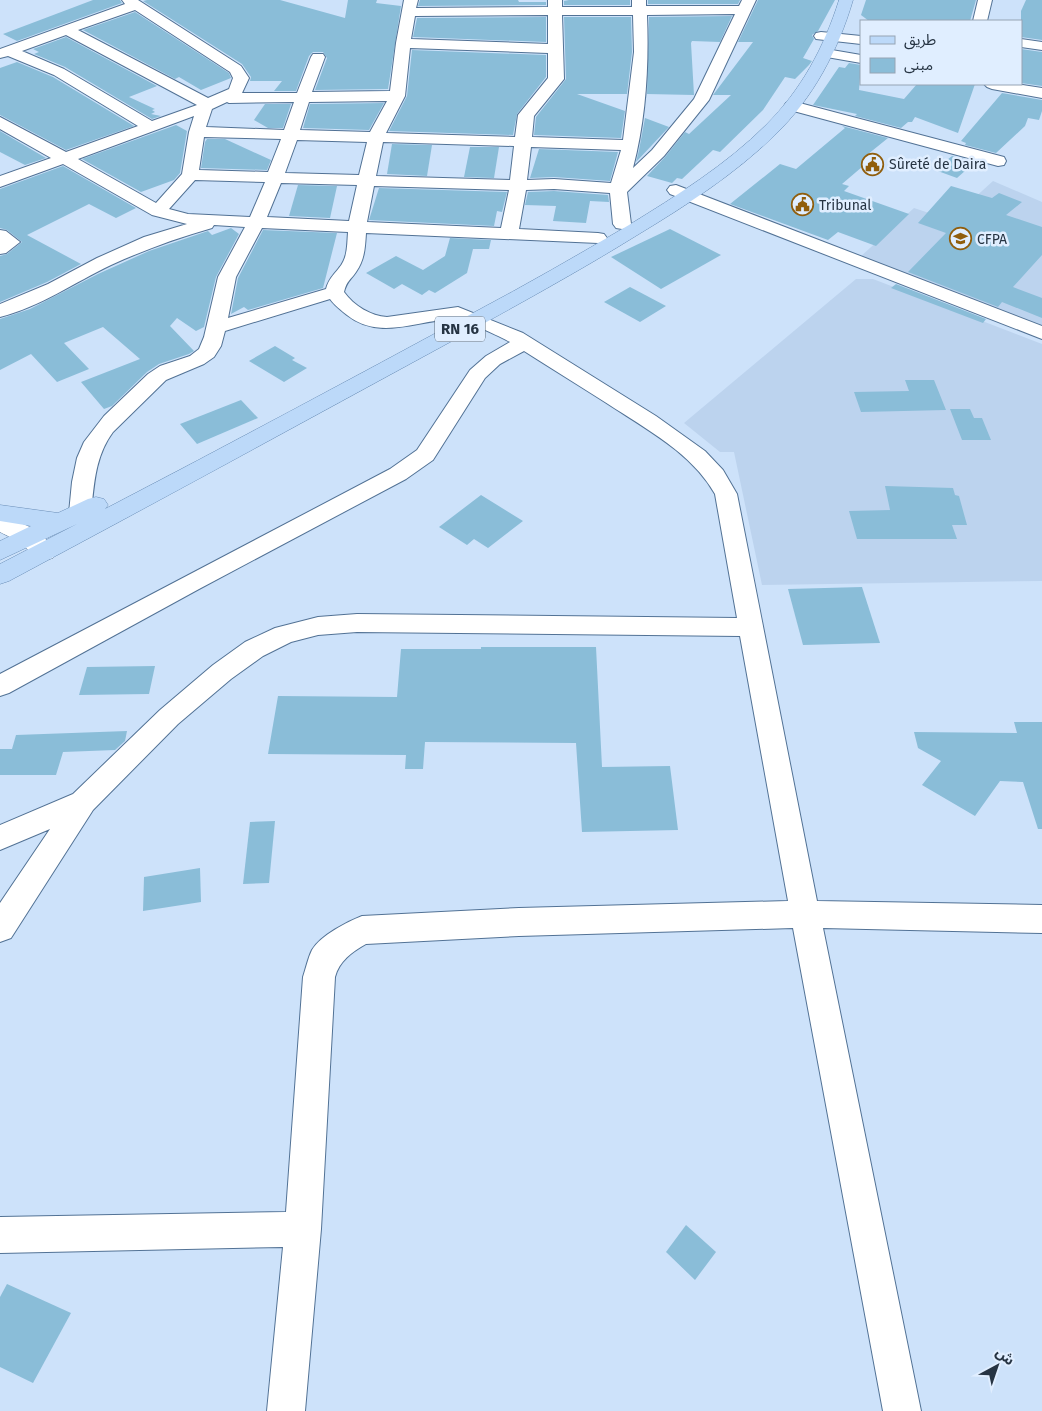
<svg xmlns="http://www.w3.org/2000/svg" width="1042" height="1411" font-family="'Fira Sans','Noto Sans Arabic',sans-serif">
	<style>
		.built { fill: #bcd3ee }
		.building { fill: #8abdd8 }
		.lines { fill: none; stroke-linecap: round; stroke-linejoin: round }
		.minor-casing { stroke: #527295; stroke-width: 2 }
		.tertiary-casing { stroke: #527295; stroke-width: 1 }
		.primary-casing { stroke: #6a8eb7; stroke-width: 1 }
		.minor { fill: #fff; fill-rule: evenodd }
		.tertiary { fill: #fff; fill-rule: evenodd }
		.primary { fill: #bcd9f9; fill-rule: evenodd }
		.labels { text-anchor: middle; stroke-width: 5; stroke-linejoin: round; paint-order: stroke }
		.far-poi-label { font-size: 14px; fill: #263443; stroke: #e0eeff; text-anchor: start }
		.shield { fill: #e0eeff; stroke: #5e6c7b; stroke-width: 1 }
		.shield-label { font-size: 15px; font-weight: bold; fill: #263443 }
	</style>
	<rect width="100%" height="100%" fill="#cde2fa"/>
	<g class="built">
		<path d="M993 181 1042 202V329L859 258 914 208 950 220Z"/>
		<path d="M856 279H873L1042 344V581L762 585 734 452H720L684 423Z"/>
	</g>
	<g class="building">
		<path d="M93 0H120L122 3 17 41 3 34Z"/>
		<path d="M147 0H280L345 18 348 0H377L376 3 401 6 388 89 315 90 327 58 323 52H313L309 56 296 91H274L282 81H250L251 77 242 64 143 1Z"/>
		<path d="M420 0H518L519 2H546V5L418 6Z"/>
		<path d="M569 0H630V5H564V1Z"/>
		<path d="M648 0H740L738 4H648Z"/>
		<path d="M758 0H835L818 31 812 35 814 39 803 58 812 61 809 65 795 79 785 77 763 110 720 152 713 150 682 179 677 178 672 183 647 176 665 157 685 132 689 134 731 95H713L753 42H738Z"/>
		<path d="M866 0H976L970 21H869L861 15Z"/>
		<path d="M1026 0H1042V40L1021 37V11Z"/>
		<path d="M135 12 229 73 231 78 201 90 179 77 175 79 83 30Z"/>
		<path d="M732 16 720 42 692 41 691 43 694 95 647 94 649 17Z"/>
		<path d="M546 17V42L413 37 417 18Z"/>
		<path d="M564 17H631L632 52 627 94H577L625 111 621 138 534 135 536 117 566 79Z"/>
		<path d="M66 37 157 86 129 97 155 109 152 110 155 112 151 114 161 116 152 119 65 67 34 54 39 52 33 49Z"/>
		<path d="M1021 49 1042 52V86L1021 83Z"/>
		<path d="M412 50 546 55V77L517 114 513 135 389 131 407 96Z"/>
		<path d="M17 62 53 77 134 126 66 150 0 115V68Z"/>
		<path d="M849 63 861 65 859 90 904 99 917 84H975L958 133 915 117 912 122H908L901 128 855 116 857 114 813 105 839 67 845 68Z"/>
		<path d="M1002 93 1042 100V111L1039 120 1028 118 1025 126 996 153 965 145 966 143 961 141Z"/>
		<path d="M384 103 369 130 303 128 310 104Z"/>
		<path d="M265 104H291L283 128H268L254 120Z"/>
		<path d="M645 118 669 127 636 162 639 150Z"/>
		<path d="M176 125 187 131 180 173 174 180 141 192 82 159Z"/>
		<path d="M842 126 888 138 862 159 869 161 842 184 849 186 844 191 909 214 876 246 838 232 828 240 730 204 780 164 796 169 845 128Z"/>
		<path d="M0 131 46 158 25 165 0 152Z"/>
		<path d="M207 139H225L271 160 267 170 201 168 205 142Z"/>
		<path d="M392 144 432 145 427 176 387 174Z"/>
		<path d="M470 147H499L494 178 464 177Z"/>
		<path d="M539 149 618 152 610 181 554 177 530 178Z"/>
		<path d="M952 156 975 162 957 178 935 170Z"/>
		<path d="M63 166 136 208 116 218 89 204 27 235 81 264 47 282 0 302V256L7 254 22 242 7 230 0 228V189Z"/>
		<path d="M298 185 337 186 330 218 289 216Z"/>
		<path d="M951 186 992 198 999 193 1022 202 1006 215 1042 227V255L1013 287 1042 298V318L1002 302 998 307 908 272 946 233 918 223Z"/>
		<path d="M379 188 507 192 502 212 497 211 494 226 369 220Z"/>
		<path d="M554 191 608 195 609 202 590 201 586 223 553 221 556 206 525 205 528 192Z"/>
		<path d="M231 228 239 234 216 277 204 327 196 331 177 318 170 326 194 351 189 354 159 364 147 372 112 406 104 409 81 382 140 359 103 327 64 343 89 369 57 382 31 354 0 370V319L30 309 98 274 149 251 208 231 212 235Z"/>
		<path d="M670 229 721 255 661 289 611 257Z"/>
		<path d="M263 230 337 233 323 288 248 310 244 307 231 314 238 278Z"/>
		<path d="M450 238 491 240 489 249H473L467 273 435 293 429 290 422 295 402 284 394 289 366 273 396 256 423 270 445 256Z"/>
		<path d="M896 284 986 319 983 323 891 288Z"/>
		<path d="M630 287 666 306 640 322 604 302Z"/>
		<path d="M275 346 295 358 292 360 307 368 284 382 249 361Z"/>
		<path d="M905 380H934L946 410 861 412 854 392 909 391Z"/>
		<path d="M241 400 258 418 197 444 180 424Z"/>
		<path d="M950 409H970L974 418H982L991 440H962Z"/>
		<path d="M885 486 953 488 955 495 959 496 967 525H952L957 539H857L849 511 890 510Z"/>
		<path d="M481 495 523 521 488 548 474 539 467 545 439 527Z"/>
		<path d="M862 587 880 643 803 645 788 589Z"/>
		<path d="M481 647H596L602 767 670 766 678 830 582 832 576 743 425 742 423 769H405L406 755 268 754 278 696 397 697 401 649H481Z"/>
		<path d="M155 666 149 694 79 695 87 667Z"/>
		<path d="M1014 722H1042V829H1038L1023 782 1000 781 975 816 922 785 941 761 918 748 914 732 1017 733Z"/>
		<path d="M127 731 125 741 115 750 63 752 56 775H0V749H12L16 735Z"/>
		<path d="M275 821 269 883 243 884 250 822Z"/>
		<path d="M200 868 201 902 143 911 144 877Z"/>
		<path d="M686 1225 716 1252 695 1280 666 1252Z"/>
		<path d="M7 1284 71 1313 33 1383 0 1367V1297Z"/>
	</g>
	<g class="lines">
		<defs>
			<g id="minor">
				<path d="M122 0H138L241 66 249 78 242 93H297L311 57 313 54H323L325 57 312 92 390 91 396 43 404 0H418L416 8 548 7V0H562V7H632V0H646V6H739L742 0H756L709 100 664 156 627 192 631 224 628 228 622 229 616 228 613 224 610 193 554 189 526 190 519 229 598 233 604 234 607 238 604 242 598 243 366 233C365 247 365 259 356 272 350 281 347 280 344 292 354 306 371 316 387 317L458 307 523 333 656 416 705 451 723 470 737 494 817 901 1042 905V933L823 928 921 1411H883L793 928 519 936 366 944C352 952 339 961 335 977L321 1229 305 1411H267L283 1247 0 1253V1217L286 1212 303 977C306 968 308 958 312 950 321 935 347 922 362 916L519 908 788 901 740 636 357 632 318 635 291 642 263 656 231 679 178 724 93 810 11 938 0 942V903L50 829 0 850V825L73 794 160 710 213 665 245 642 275 628 318 617 357 614 737 618 715 494C692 453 646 429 608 404 580 386 552 369 524 351L500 364 485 378 433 460 406 479 199 589 9 693 0 696V674L390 469 417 450 470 370 486 356 510 342C501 337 463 319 454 319 417 320 380 341 347 315 341 310 335 306 330 299L225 331 221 346 214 357 204 364 166 380 113 432C95 456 94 485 91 513L88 519 80 521 72 519 69 513 72 482 77 458 84 442 104 416 148 374 160 366 190 356 199 349 204 337 218 277 245 227 214 225 212 228C177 238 144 250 111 265 75 282 40 307 0 317V304L48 284 97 258 144 237 187 224 152 215 63 164 0 187V176L51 158 0 129V117L66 152 138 126 54 75 8 56 0 58V49L125 4ZM135 10 230 72 233 78 229 89 208 98 78 30ZM735 14 694 99 652 150 633 168C646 119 649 65 647 15ZM548 15V44L411 39 415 16ZM562 15H633L634 52 623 140 532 137 534 116 564 79ZM66 35 197 105 152 121 64 69 22 51ZM410 48 548 53V78L518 115 515 137 386 133 405 96ZM387 101 370 132 300 130 309 102ZM227 102 229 103 294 102 284 130 206 127 212 109ZM194 116 189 132 182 174 156 203 78 159ZM204 137 281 139 268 172 199 170ZM297 140 367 142 359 175 285 173ZM383 142 514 146 510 180 376 176ZM531 147 621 150 611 183 554 179 527 180ZM195 180 265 182 250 217 188 214 169 209ZM281 183 357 185 349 221 267 217ZM374 186 509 190 501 228 367 222ZM262 228 348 232C347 244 348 258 339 268 333 276 329 278 326 289L228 318 236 277Z"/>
				<path d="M978 0H992L987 21H973Z"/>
				<path d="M821 32 861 36V44L816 39 814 36 816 33Z"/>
				<path d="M1021 39 1042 42V50L1021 47Z"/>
				<path d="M826 49 861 55V63L821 56 819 53 821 50Z"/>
				<path d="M984 84H1016L1042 88V98L992 89 987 87Z"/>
				<path d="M792 101 1004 157 1006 161 1004 165 998 166 786 109 784 106 786 103Z"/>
				<path d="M676 185 1042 326V339L670 194 667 190 670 186Z"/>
				<path d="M0 230 6 231 20 242 6 253 0 254Z"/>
			</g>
			<path id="tertiary" d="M0 514 39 531 56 552 53 558C34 564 34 554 22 544 16 539 7 536 0 532Z"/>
			<path id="primary" d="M839 0H853C838 51 813 98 775 135 735 174 687 205 639 234 578 272 515 306 452 341 305 421 157 502 9 581L0 584V564L77 524 0 560V541L31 526 0 521V505L58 513 88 499 96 497 104 499 108 505 105 509C228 445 351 379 473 313 526 285 578 255 629 225 676 196 726 165 766 125 801 90 824 48 839 0Z"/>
		</defs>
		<use href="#minor" class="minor-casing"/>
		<use href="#tertiary" class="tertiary-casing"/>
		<use href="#primary" class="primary-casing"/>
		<use href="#minor" class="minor"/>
		<use href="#tertiary" class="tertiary"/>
		<use href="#primary" class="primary"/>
	</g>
	<defs>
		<symbol id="civic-ring" viewBox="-11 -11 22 22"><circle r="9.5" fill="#e0eeff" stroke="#905e0d" stroke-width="1.5"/><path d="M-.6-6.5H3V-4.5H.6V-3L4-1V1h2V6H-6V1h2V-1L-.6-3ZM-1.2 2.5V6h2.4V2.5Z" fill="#905e0d"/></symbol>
		<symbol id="university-ring" viewBox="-11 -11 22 22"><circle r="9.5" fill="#e0eeff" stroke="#905e0d" stroke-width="1.5"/><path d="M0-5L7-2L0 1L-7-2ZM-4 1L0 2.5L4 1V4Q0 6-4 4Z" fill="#905e0d"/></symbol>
	</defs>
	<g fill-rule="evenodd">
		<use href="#civic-ring" x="860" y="152" width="25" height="25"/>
		<use href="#civic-ring" x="790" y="192" width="25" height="25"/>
		<use href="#university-ring" x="948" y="226" width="25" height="25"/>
	</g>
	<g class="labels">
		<g class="far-poi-label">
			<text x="889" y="169">Sûreté de Daira</text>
			<text x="819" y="210">Tribunal</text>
			<text x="977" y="244">CFPA</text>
		</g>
		<rect class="shield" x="435" y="316.5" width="50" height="25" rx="4"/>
		<g class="shield-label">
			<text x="460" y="334">RN 16</text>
		</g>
	</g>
	<rect x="860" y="20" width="162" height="65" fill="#e0eeff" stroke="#96a4b4"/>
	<rect x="870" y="36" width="25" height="8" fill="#bcd9f9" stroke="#96a4b4"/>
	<text x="904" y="45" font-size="15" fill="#263443">طريق</text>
	<rect x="870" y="58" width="25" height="15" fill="#8abdd8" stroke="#96a4b4"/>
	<text x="904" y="70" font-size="15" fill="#263443">مبنى</text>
	<g transform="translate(997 1366) rotate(40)" stroke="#e0eeff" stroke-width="4" paint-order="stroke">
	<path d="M0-4L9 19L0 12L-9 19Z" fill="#263443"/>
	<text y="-8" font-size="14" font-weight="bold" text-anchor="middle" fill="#263443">ش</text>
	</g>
</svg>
